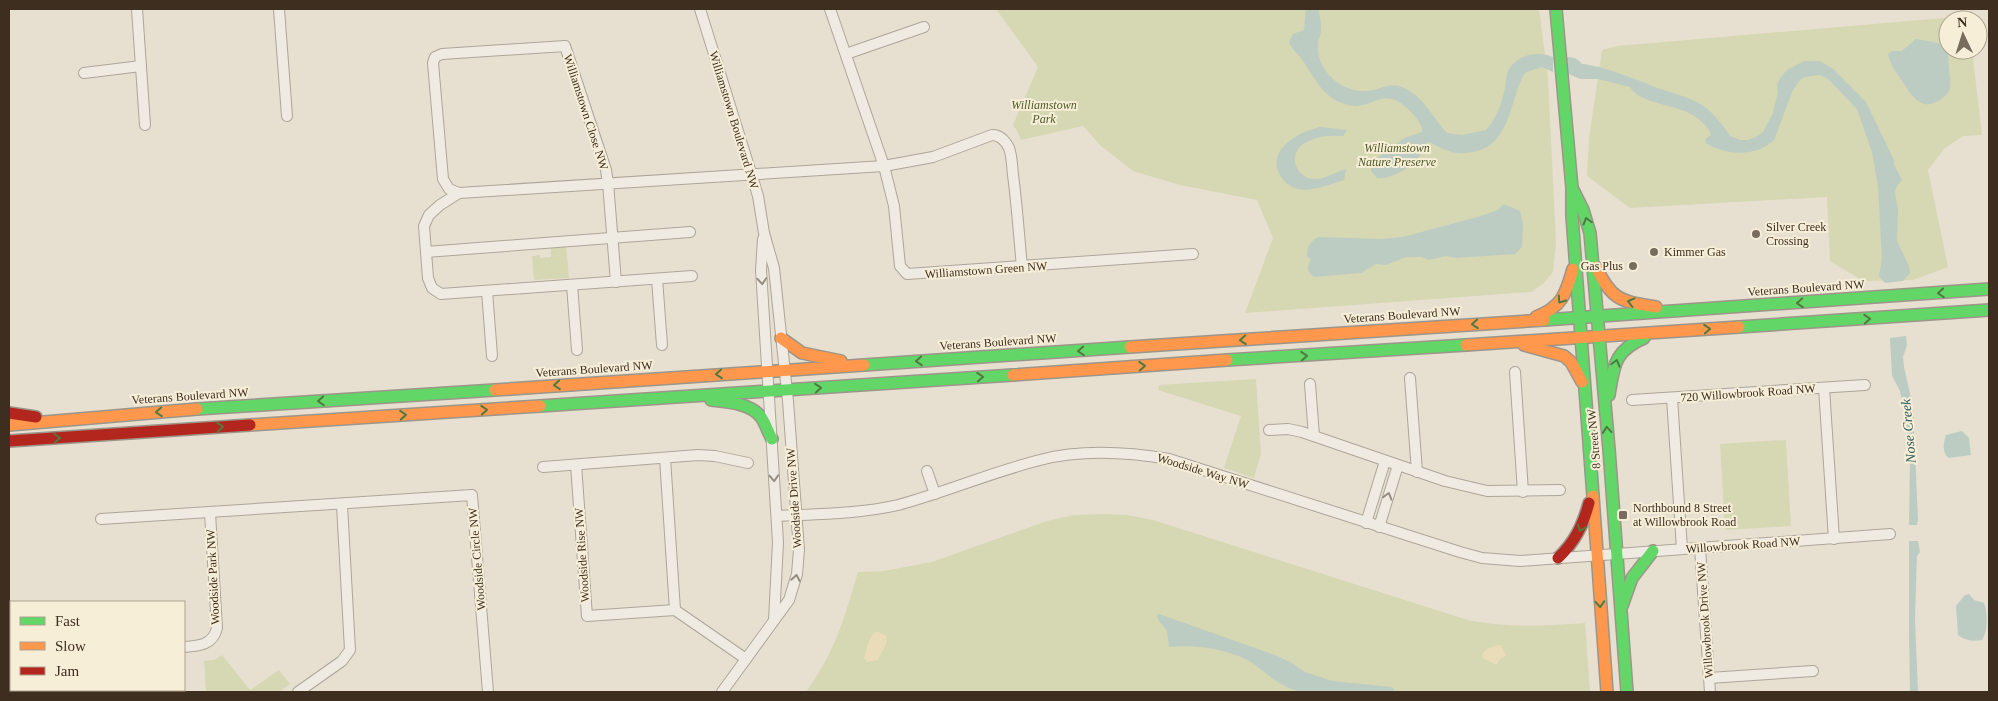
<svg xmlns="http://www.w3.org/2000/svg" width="1998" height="701" font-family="'Times New Roman',serif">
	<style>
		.green { fill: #d6d7b3 }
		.sand { fill: #eadcb9 }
		.water { fill: #bcccc2 }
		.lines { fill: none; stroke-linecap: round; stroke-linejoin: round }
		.street-casing { stroke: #ada599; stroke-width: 12 }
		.fast-casing { stroke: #9c958a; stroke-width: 14 }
		.slow-casing { stroke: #9c958a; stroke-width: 14 }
		.jam-casing { stroke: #9c958a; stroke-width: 14 }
		.street { stroke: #efebe3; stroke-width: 10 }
		.fast { stroke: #63d668; stroke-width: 11 }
		.slow { stroke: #ff974d; stroke-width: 11 }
		.jam { stroke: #b3261e; stroke-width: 11 }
		.oneway { stroke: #4e7a40 }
		.oneway2 { stroke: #968c82 }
		.poi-dot { fill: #786c5e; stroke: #f7eed8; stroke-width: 2 }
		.labels { text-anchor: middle; stroke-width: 4; stroke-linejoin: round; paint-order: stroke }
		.park-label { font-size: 12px; font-style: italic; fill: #4d5a26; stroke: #f7eed8 }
		.street-label { font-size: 12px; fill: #3d2e20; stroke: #f7eed8 }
		.poi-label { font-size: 12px; fill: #3d2e20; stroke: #f7eed8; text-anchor: start }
		.water-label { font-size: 14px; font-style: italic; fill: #2f5d5a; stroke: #f7eed8 }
	</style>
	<rect width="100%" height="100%" fill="#e7e0d1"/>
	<g class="green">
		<path d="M996 9H1539L1548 78 1556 243 1553 272 1544 283 1531 292 1245 313 1273 238 1257 200 1180 185 1133 171 1101 146 1083 126 1021 140 1016 129 1013 125 1038 67Z"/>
		<path d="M1967 16 1968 20H1948V50H1972L1982 135 1963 136 1944 149 1928 170 1948 267 1913 280 1863 281 1830 261 1827 197 1630 208 1587 176 1589 138 1602 50 1617 46Z"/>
		<path d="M566 246 569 278 534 280 532 256 540 255V258L551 257V248Z"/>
		<path d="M1256 379 1261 454 1254 478 1224 468 1241 416 1158 390 1159 385Z"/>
		<path d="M1786 440 1791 526 1725 530 1720 444Z"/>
		<path d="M1103 514 1127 515 1153 520 1468 620C1509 628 1543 626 1585 623L1590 692H806C835 652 844 619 858 572L884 571 932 562 1047 521 1074 515Z"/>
		<path d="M222 655 250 690 279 670 290 684 279 692H206L204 661 214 660Z"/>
	</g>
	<g class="sand">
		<path d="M877 631 886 636 887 642 878 660 867 662 864 658C867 649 868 637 877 631Z"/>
		<path d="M1498 645 1502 646 1506 656 1500 659 1496 665 1483 658 1482 654 1488 648Z"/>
	</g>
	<g class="water">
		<path d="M1306 9H1319C1319 16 1322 24 1321 31 1321 35 1318 39 1318 42 1315 69 1340 92 1365 91 1379 91 1388 82 1402 87 1424 96 1432 117 1447 133L1462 135 1486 130C1496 119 1502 103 1505 88 1506 83 1506 74 1509 69 1518 54 1538 51 1553 57V72L1542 67C1538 69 1531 70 1527 72 1523 74 1521 81 1519 85 1510 109 1506 144 1477 151 1458 156 1447 152 1430 142L1425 144C1423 149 1421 155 1417 159 1408 169 1390 180 1377 178L1371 171 1372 162 1404 138 1422 132C1423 126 1416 117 1412 113 1381 80 1374 114 1345 104 1323 98 1315 78 1303 61 1298 54 1292 49 1289 42L1293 34 1304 30Z"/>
		<path d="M1916 39C1924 41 1940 41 1945 48 1949 53 1948 61 1949 67 1949 73 1951 81 1950 87 1949 97 1933 106 1924 104 1915 101 1909 92 1905 85 1898 75 1890 65 1888 54L1892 51H1902Z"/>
		<path d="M1566 57C1573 57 1578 58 1582 64 1600 65 1638 80 1655 87 1671 93 1688 96 1702 105 1715 114 1722 124 1730 136L1740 140H1748L1756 137 1763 132 1773 113 1778 92 1777 85 1780 78 1787 70 1804 61H1820L1833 69 1866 102 1894 160V165L1902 180 1897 186 1895 192 1898 210 1897 241 1909 266 1910 273 1903 281 1885 283 1879 276 1882 259 1878 186 1872 152 1857 109 1828 79 1820 75 1805 77 1800 80 1793 90 1774 140C1756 157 1726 156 1706 143L1705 139 1711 135C1710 130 1706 126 1702 122 1682 102 1642 107 1630 87L1598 79H1580L1567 73Z"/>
		<path d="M1320 127 1347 130 1343 136C1329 135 1314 136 1302 145 1288 156 1296 177 1313 179 1323 180 1336 172 1346 169L1344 180C1330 184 1313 192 1298 189 1291 188 1283 181 1280 175 1266 149 1299 132 1320 127Z"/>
		<path d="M1504 204 1520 211 1523 225 1522 247 1515 254 1456 258 1446 256 1429 260 1421 257H1406L1386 265 1376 264 1361 273 1314 277C1306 271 1307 267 1311 259L1307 256C1307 246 1310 242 1318 237L1381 239 1403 237 1481 216 1498 210Z"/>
		<path d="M1906 336 1907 345 1903 357 1904 367 1913 407 1918 519 1917 525H1909L1910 460 1905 414 1900 391 1892 376 1890 338Z"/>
		<path d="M1962 431 1969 438 1971 455 1949 458C1942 454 1943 443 1946 435Z"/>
		<path d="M1909 541H1918L1920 552 1917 556 1915 619 1918 692H1910L1909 636Z"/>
		<path d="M1969 594 1974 600 1984 603C1988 614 1988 631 1982 640 1974 642 1964 640 1958 635L1956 606 1965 595Z"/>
		<path d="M1159 614 1275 655 1292 663 1305 672 1332 681 1391 687 1394 689 1393 692H1302C1278 686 1272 677 1252 663 1232 649 1193 644 1169 647L1167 631 1159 621 1157 615Z"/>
	</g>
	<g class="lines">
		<defs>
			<g id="street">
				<path d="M137 9 145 125"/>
				<path d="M279 9 287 116"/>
				<path d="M700 9 751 173 758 196 764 233 774 268 788 401 799 550 797 574 789 600 722 692"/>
				<path d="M830 9 884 166 894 206 900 266 907 274 1193 254"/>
				<path d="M846 54 924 27"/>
				<path d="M84 73 141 66"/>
				<path d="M459 193 440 205 429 215 424 226 428 278 432 288 441 294 692 276"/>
				<path d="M763 239 761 270 778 542 774 620"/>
				<path d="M426 252 690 232"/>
				<path d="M657 279 662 345"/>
				<path d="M616 282 608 183 606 170 565 46 442 54 435 57 433 63 443 179 449 189 459 193 884 166 933 157 992 135C1000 135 1005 140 1009 148 1012 156 1012 166 1013 175 1017 205 1019 236 1022 267"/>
				<path d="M572 285 577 350"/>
				<path d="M487 291 492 356"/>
				<path d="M1515 372 1523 492"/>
				<path d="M1410 378 1417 472"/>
				<path d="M1310 384 1314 436"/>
				<path d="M1824 388 1834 539"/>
				<path d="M1672 398 1682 549"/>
				<path d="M1632 400 1865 385"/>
				<path d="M1269 430 1288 429 1302 432 1445 481 1487 491 1560 490"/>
				<path d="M665 458 675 610"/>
				<path d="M576 465 587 616 675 610 746 659"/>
				<path d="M543 467 698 455 715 456 748 463"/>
				<path d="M927 471 935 494"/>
				<path d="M777 516C816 514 859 514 898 505 946 492 992 472 1040 460 1082 449 1127 452 1169 459L1460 552 1482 558 1520 561 1890 534"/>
				<path d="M101 519 472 495 488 692"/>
				<path d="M1366 523 1385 461"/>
				<path d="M1379 527 1398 465"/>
				<path d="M1700 548 1710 692"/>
				<path d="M184 647C199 646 213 645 217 628L210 513"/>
				<path d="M9 658H11"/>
				<path d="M1709 678 1813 671"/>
				<path d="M298 692 342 661 350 650 342 505"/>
			</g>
			<g id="fast">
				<path d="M1556 9 1572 188V216L1593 496"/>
				<path d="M1573 190 1583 210 1590 233 1609 449 1627 692"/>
				<path d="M1544 320 1989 289"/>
				<path d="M1739 327 1989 310"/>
				<path d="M1227 360 1466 345"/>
				<path d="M864 365 1130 347"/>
				<path d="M1609 395C1614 365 1614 351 1644 338"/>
				<path d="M711 400C727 402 750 403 761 417 766 424 768 432 772 439"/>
				<path d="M540 406 1013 375"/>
				<path d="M197 409 495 390"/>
				<path d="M1622 606 1632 578 1653 551"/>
			</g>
			<g id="slow">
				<path d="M1596 267C1612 301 1621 301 1656 307"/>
				<path d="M1536 317C1562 307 1566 294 1573 269"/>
				<path d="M781 338 802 353 841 361"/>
				<path d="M1466 345 1739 327"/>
				<path d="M1524 345 1564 356 1571 362 1582 382"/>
				<path d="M1130 347 1544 320"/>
				<path d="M1013 375 1227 360"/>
				<path d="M495 390 864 365"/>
				<path d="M9 425 197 409"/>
				<path d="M250 425 540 406"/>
				<path d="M1593 496 1607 692"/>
			</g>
			<g id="jam">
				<path d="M9 413 36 417"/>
				<path d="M9 441 250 425"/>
				<path d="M1558 558C1575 542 1583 525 1589 503"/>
			</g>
		</defs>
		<use href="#street" class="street-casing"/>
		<use href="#fast" class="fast-casing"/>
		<use href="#slow" class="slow-casing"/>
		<use href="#jam" class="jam-casing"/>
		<use href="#street" class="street"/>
		<use href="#fast" class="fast"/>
		<use href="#slow" class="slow"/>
		<use href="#jam" class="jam"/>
	</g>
	<defs><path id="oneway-chevron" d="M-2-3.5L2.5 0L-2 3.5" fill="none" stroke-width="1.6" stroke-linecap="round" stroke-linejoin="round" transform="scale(1.25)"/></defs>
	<g class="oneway">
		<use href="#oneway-chevron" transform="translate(1587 221) rotate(-106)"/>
		<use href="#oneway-chevron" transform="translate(1941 293) rotate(176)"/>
		<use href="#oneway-chevron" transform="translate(1561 300) rotate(125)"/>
		<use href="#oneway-chevron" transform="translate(1631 302) rotate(-166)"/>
		<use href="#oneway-chevron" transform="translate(1800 303) rotate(176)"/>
		<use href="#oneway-chevron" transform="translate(1867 319) rotate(-4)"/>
		<use href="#oneway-chevron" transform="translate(1475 324) rotate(176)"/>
		<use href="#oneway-chevron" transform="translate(1707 329) rotate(-4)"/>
		<use href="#oneway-chevron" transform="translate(1243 340) rotate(176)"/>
		<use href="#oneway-chevron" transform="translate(1081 351) rotate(176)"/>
		<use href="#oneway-chevron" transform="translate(1304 356) rotate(-4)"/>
		<use href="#oneway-chevron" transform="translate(919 361) rotate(176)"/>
		<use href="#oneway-chevron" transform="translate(1616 363) rotate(-74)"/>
		<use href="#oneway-chevron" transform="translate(1142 366) rotate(-4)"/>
		<use href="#oneway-chevron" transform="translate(719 374) rotate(176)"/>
		<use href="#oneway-chevron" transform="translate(980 377) rotate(-4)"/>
		<use href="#oneway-chevron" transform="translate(557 385) rotate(176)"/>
		<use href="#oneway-chevron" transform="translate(818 388) rotate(-4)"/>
		<use href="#oneway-chevron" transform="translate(321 401) rotate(176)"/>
		<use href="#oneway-chevron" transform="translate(484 410) rotate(-4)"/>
		<use href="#oneway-chevron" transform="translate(159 412) rotate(176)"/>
		<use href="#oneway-chevron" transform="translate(403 415) rotate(-4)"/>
		<use href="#oneway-chevron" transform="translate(220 427) rotate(-4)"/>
		<use href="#oneway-chevron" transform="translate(1607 430) rotate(-95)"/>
		<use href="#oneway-chevron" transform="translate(57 438) rotate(-4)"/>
		<use href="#oneway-chevron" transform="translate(1581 528) rotate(111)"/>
		<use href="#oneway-chevron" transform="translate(1600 604) rotate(86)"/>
	</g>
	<g class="oneway2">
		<use href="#oneway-chevron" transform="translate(762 281) rotate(86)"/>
		<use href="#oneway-chevron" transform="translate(774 478) rotate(87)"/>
		<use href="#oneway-chevron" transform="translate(1388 496) rotate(-73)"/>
		<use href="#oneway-chevron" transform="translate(796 578) rotate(-80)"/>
	</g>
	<g class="poi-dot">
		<circle cx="1756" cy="234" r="5"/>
		<circle cx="1654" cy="252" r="5"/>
		<circle cx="1633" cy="266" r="5"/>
		<rect x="1618" y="510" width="10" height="10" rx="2.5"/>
	</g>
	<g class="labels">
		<g class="park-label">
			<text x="1044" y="109">Williamstown<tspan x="1044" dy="14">Park</tspan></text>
			<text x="1397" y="152">Williamstown<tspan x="1397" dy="14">Nature Preserve</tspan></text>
		</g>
		<g class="street-label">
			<text transform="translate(586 112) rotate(72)" y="4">Williamstown Close NW</text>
			<text transform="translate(734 120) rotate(73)" y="4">Williamstown Boulevard NW</text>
			<text transform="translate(986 270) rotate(-4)" y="4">Williamstown Green NW</text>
			<text transform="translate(1806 288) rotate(-4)" y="4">Veterans Boulevard NW</text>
			<text transform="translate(1402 315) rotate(-4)" y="4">Veterans Boulevard NW</text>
			<text transform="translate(998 342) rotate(-4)" y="4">Veterans Boulevard NW</text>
			<text transform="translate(594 369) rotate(-4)" y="4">Veterans Boulevard NW</text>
			<text transform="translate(1748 393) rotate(-4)" y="4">720 Willowbrook Road NW</text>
			<text transform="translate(190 396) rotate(-4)" y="4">Veterans Boulevard NW</text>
			<text transform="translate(1594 439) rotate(-95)" y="4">8 Street NW</text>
			<text transform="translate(1203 471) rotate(17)" y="4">Woodside Way NW</text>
			<text transform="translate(794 498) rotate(-94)" y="4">Woodside Drive NW</text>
			<text transform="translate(1743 545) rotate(-4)" y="4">Willowbrook Road NW</text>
			<text transform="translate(582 555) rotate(-94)" y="4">Woodside Rise NW</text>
			<text transform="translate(477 559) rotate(-95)" y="4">Woodside Circle NW</text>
			<text transform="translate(213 577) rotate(-93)" y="4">Woodside Park NW</text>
			<text transform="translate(1705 620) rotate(-94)" y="4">Willowbrook Drive NW</text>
		</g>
		<g class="poi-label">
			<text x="1766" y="231">Silver Creek<tspan x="1766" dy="14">Crossing</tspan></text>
			<text x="1664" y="256">Kimmer Gas</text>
			<text x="1623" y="270" text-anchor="end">Gas Plus</text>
			<text x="1633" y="512">Northbound 8 Street<tspan x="1633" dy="14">at Willowbrook Road</tspan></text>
		</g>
		<g class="water-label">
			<text transform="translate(1908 431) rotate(-95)" y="5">Nose Creek</text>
		</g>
	</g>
	<rect width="1998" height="701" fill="none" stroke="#3d2e20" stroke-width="20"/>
	<rect x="10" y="601" width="175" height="90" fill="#f7eed8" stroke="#ada18e"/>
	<rect x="20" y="617" width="25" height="8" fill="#63d668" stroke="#ada18e"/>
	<text x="55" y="626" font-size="15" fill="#3d2e20">Fast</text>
	<rect x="20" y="642" width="25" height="8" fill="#ff974d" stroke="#ada18e"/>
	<text x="55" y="651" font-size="15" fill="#3d2e20">Slow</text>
	<rect x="20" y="667" width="25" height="8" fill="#b3261e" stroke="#ada18e"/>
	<text x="55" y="676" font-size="15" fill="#3d2e20">Jam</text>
	<g transform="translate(1963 35) rotate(356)"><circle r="24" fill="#f7eed8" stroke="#ada18e"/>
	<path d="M0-4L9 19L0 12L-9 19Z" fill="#786c5e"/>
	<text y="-8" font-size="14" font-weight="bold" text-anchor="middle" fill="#3d2e20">N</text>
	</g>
</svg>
